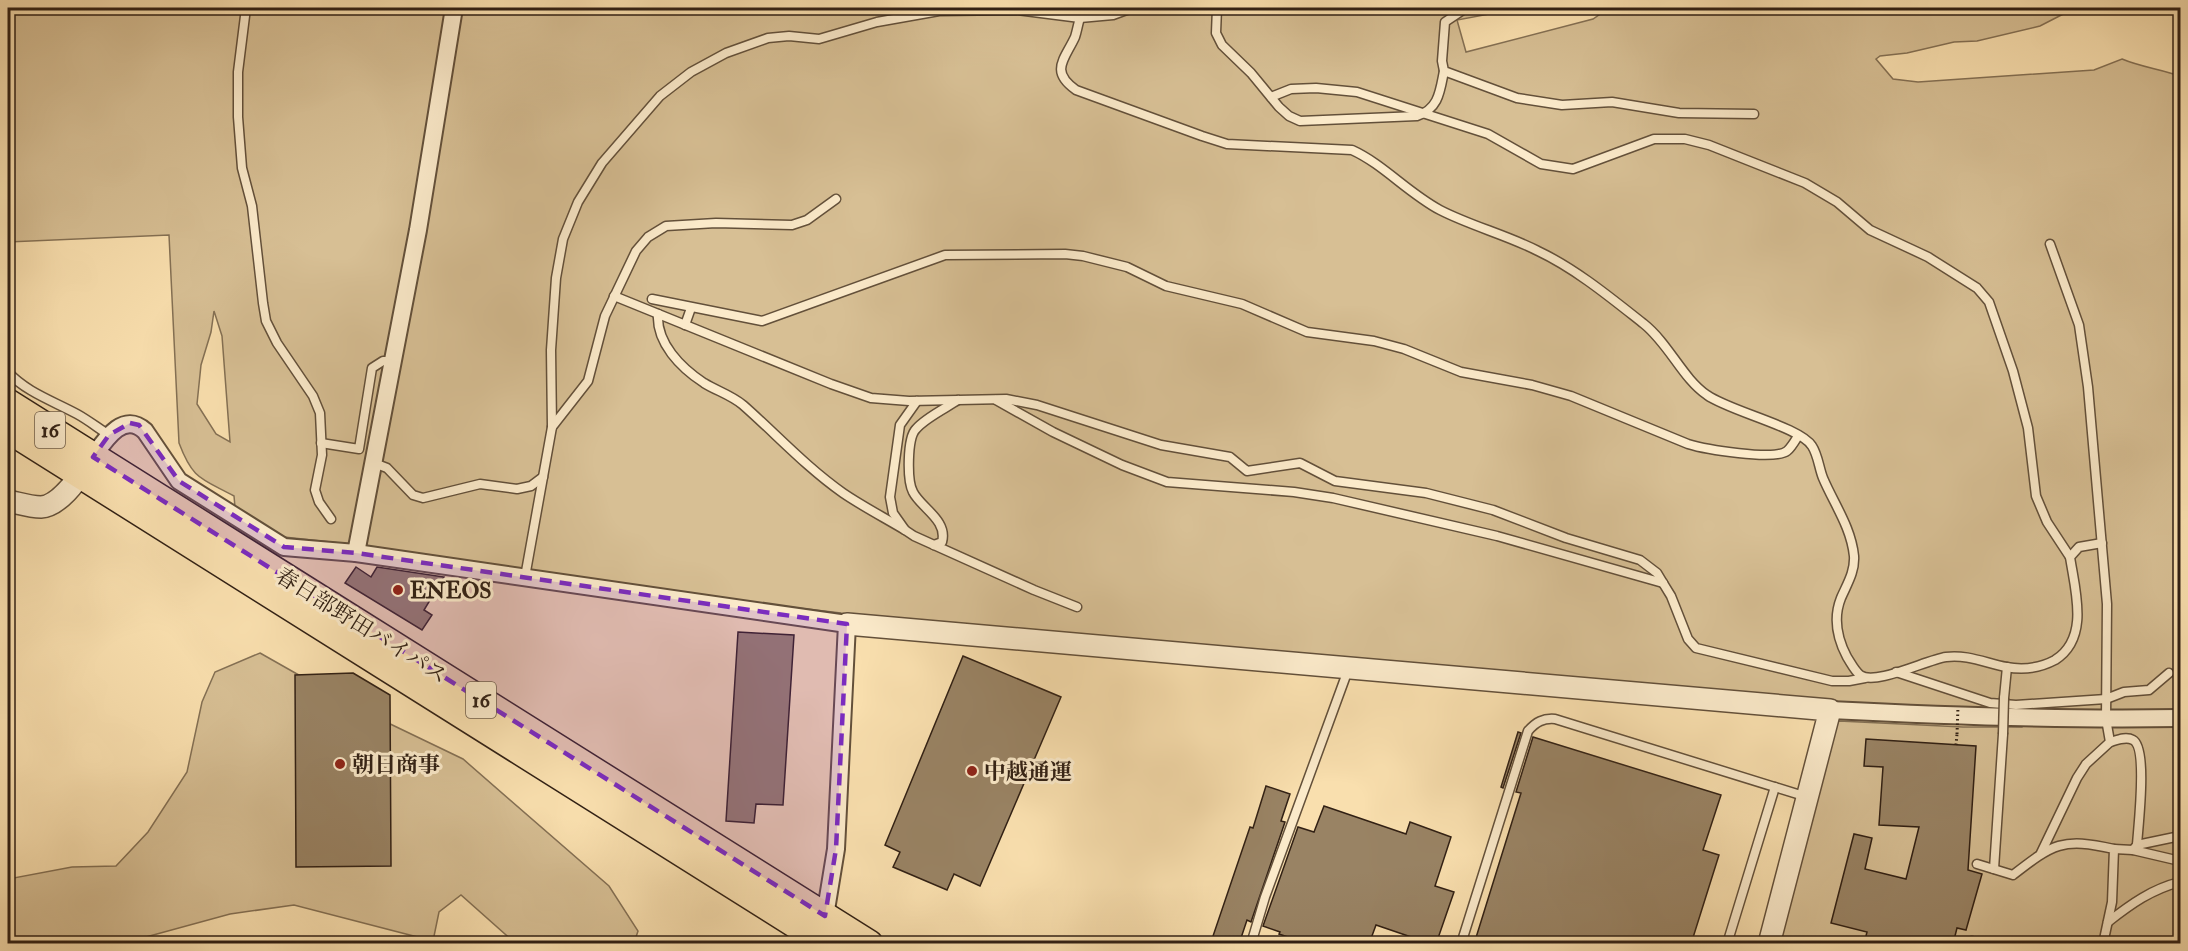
<svg xmlns="http://www.w3.org/2000/svg" width="2188" height="951" font-family="'IM FELL Double Pica','Noto Serif JP',serif">
	<style>
		.green { fill: #d7bf94; stroke: #847054; stroke-width: 1.5; fill-rule: evenodd }
		.building { fill: #998364; stroke: #312014; stroke-width: 1.5 }
		.lines { fill: none; stroke-linecap: round; stroke-linejoin: round }
		.service-casing { stroke: #63503a; stroke-width: 11 }
		.minor-casing { stroke: #63503a; stroke-width: 20 }
		.tertiary-casing { stroke: #63503a; stroke-width: 24 }
		.trunk-casing { stroke: #312014; stroke-width: 30 }
		.path { stroke: #312014; stroke-width: 3; stroke-dasharray: 1.5 3; stroke-linecap: butt }
		.service { stroke: #fbeaca; stroke-width: 8 }
		.minor { stroke: #fbeaca; stroke-width: 16 }
		.tertiary { stroke: #fbeaca; stroke-width: 21 }
		.trunk { stroke: #f9dfae; stroke-width: 27 }
		.service-bridge-casing { stroke: #63503a; stroke-width: 11; stroke-linecap: butt }
		.path-bridge { stroke: #312014; stroke-width: 3; stroke-dasharray: 1.5 3; stroke-linecap: butt }
		.service-bridge { stroke: #fbeaca; stroke-width: 8 }
		.marked { fill: #7b2cbf; fill-opacity: 0.2; stroke: #7b2cbf; stroke-width: 4.5; stroke-dasharray: 12 8; stroke-linejoin: round }
		.poi-dot { fill: #8f2418; stroke: #fbeaca; stroke-width: 2 }
		.labels { text-anchor: middle; stroke-width: 6; stroke-linejoin: round; paint-order: stroke }
		.shield { fill: #fbeaca; stroke: #6e5d4b; stroke-width: 1.5 }
		.shield-label { font-size: 21px; font-weight: bold; fill: #312014 }
		.poi-label { font-size: 22px; font-weight: bold; fill: #312014; stroke: #fbeaca; text-anchor: start }
		.street-label { font-size: 22px; fill: #312014; stroke: #fbeaca }
	</style>
	<rect width="100%" height="100%" fill="#f9dfae"/>
	<filter id="stains"><feTurbulence type="fractalNoise" baseFrequency=".00333" numOctaves="4"/><feColorMatrix values="0 0 0 0 .2 0 0 0 0 .09 0 0 0 0 .02 0 0 0 .5 -.17"/></filter>
	<radialGradient id="worn" r=".72"><stop offset=".6" stop-color="#630" stop-opacity="0"/><stop offset="1" stop-color="#630" stop-opacity=".3"/></radialGradient>
	<g class="green">
		<path d="M8 8H1521L1457 20 1466 52 1593 19 1609 8H2075L2040 26 1977 41 1954 42 1907 53 1880 56 1876 59 1893 79 1918 82 2094 70 2122 59C2141 67 2160 69 2180 76V943H1778L1834 723 1839 721 1963 727H2022L2037 714 1888 719 1312 655 841 613 730 600 369 547 365 543 349 544 284 537 235 507 234 496C201 478 193 480 179 443L169 235 8 242ZM214 311 222 336 230 442 216 434 197 404 201 365 211 332Z"/>
		<path d="M260 653 357 708 463 759 609 886 638 931 634 943H515L461 895 439 912 433 941 294 905 230 914 124 943 8 944V879L72 867 116 866 148 832 187 772 202 702 215 672Z"/>
	</g>
	<g class="building">
		<path d="M356 567 371 577 377 567 444 577 424 610 432 615 422 630 345 583Z"/>
		<path d="M738 632 794 635 783 805 756 804 754 823 726 821Z"/>
		<path d="M963 656 1061 697 980 886 954 874 947 890 893 867 900 852 885 845Z"/>
		<path d="M353 673 390 695 391 866 296 867 295 675Z"/>
		<path d="M1518 732 1521 733 1503 788 1501 787Z"/>
		<path d="M1533 737 1721 795 1703 850 1719 855 1691 944H1474L1521 793 1516 792Z"/>
		<path d="M1866 739 1976 746 1968 870 1982 874 1966 930 1957 928 1953 944H1864L1867 932 1831 923 1854 834 1872 838 1865 869 1906 879 1919 827 1879 825 1883 767 1864 766Z"/>
		<path d="M1266 786 1290 794 1281 821 1285 822 1251 922 1247 920 1239 944H1224L1212 939 1250 827 1253 828Z"/>
		<path d="M1324 806 1406 834 1410 822 1451 837 1435 886 1454 892 1436 944H1415L1417 939 1376 925 1369 944H1308L1279 934 1280 932 1263 926 1298 827 1314 832Z"/>
	</g>
	<g class="lines">
		<defs>
			<g id="service">
				<path d="M246 8 238 72V117L242 168 252 206 263 303 266 321 277 343 313 396 320 413 322 455 315 490 319 502 331 519"/>
				<path d="M1217 8 1216 33 1222 45 1251 73 1279 107 1289 116 1300 121 1417 116C1439 109 1440 91 1444 71"/>
				<path d="M1466 8 1445 22 1442 61 1444 71 1517 98 1562 105 1612 102 1679 113 1754 114"/>
				<path d="M1080 18C1078 24 1077 31 1075 37 1065 59 1049 71 1076 90L1202 136 1227 144 1352 150C1383 164 1408 193 1440 210 1471 226 1507 235 1538 251 1576 269 1611 298 1644 324 1669 344 1683 379 1707 395 1729 411 1800 427 1812 446 1818 455 1819 468 1823 478 1834 504 1851 527 1854 556 1855 572 1847 584 1841 598 1833 618 1837 638 1847 657 1851 663 1854 670 1860 675 1875 686 1926 660 1946 657 1966 654 1986 663 2006 667 2022 670 2040 668 2055 660 2090 638 2075 590 2070 557L2079 547 2102 543"/>
				<path d="M1271 97 1291 89 1316 88 1357 92 1488 134 1541 164 1573 169 1654 139H1685L1709 145 1805 183 1837 202 1870 230 1928 257 1977 288 1989 302 2013 371 2028 428 2036 496 2047 522 2070 557"/>
				<path d="M614 296 831 384 871 398 909 401 1006 399 1037 405 1161 445 1230 457 1247 471 1300 463 1335 481 1426 493 1493 510 1566 538 1640 560 1657 573 1663 583 1671 596 1688 639 1696 648 1832 681H1849L1865 678"/>
				<path d="M652 299 762 321 945 255 1065 254 1083 256 1127 267 1166 286 1242 304 1307 332 1374 341 1404 349 1461 372 1532 385 1571 396 1688 444C1704 449 1774 461 1787 451 1791 448 1795 441 1798 436"/>
				<path d="M658 314C656 343 681 368 704 383 717 391 731 395 743 405 776 434 806 467 843 493 862 506 885 518 905 530"/>
				<path d="M685 325 691 308"/>
				<path d="M8 372C26 392 53 401 77 414 88 420 98 428 109 435"/>
				<path d="M996 400 1053 432 1122 465 1167 482 1294 492 1333 498 1497 536 1663 583"/>
				<path d="M917 401 900 425 890 497 893 513 905 530 914 536 1034 590 1077 607"/>
				<path d="M552 427 551 350 556 278 563 239 578 202 602 163 660 96 691 72 726 53 768 38 789 36 819 39 877 22 939 11 1017 10 1080 18 1113 15 1132 8"/>
				<path d="M321 443 359 449 372 368 383 361H393"/>
				<path d="M374 463 387 468 413 495 423 498 480 484 517 489 531 486 543 477"/>
				<path d="M934 545 942 542C948 520 921 508 913 492 907 481 907 438 916 429 925 418 946 408 958 400"/>
				<path d="M525 577 552 427 588 381 605 316 636 251 648 237 666 226 716 223 792 225 807 220 836 199"/>
				<path d="M1896 672 1990 703 2016 705 2106 699 2124 692 2149 690 2169 673"/>
				<path d="M2004 698 2007 667"/>
				<path d="M2110 742C2117 740 2126 736 2133 740 2148 748 2138 828 2137 845L2133 850 2114 849"/>
				<path d="M2137 845 2180 836"/>
				<path d="M2133 850 2180 861"/>
				<path d="M2041 853 2077 778 2086 764 2110 742 2106 719 2107 604 2088 387 2079 325 2050 244"/>
				<path d="M1977 864 2013 875C2053 844 2062 837 2114 849L2112 902 2103 944"/>
				<path d="M1994 869 2003 734"/>
				<path d="M2108 922C2131 904 2152 889 2180 882"/>
				<path d="M1251 944 1265 897 1348 670"/>
				<path d="M1461 944 1528 731C1536 722 1543 718 1555 719L1807 797"/>
				<path d="M1727 944 1775 787"/>
				<path d="M1970 944 1972 941"/>
			</g>
			<g id="minor">
				<path d="M93 457C105 440 123 411 145 431L179 481 284 547 356 553 847 624 836 849 825 916"/>
				<path d="M356 553 418 230 454 8"/>
				<path d="M1830 710C1947 716 2063 720 2180 718"/>
			</g>
			<g id="tertiary">
				<path d="M8 501C18 503 30 507 41 507 60 506 79 477 89 463"/>
				<path d="M847 624 1830 710 1769 944"/>
			</g>
			<g id="trunk">
				<path d="M8 403 869 944"/>
				<path d="M8 429 827 944"/>
			</g>
		</defs>
		<use href="#service" class="service-casing"/>
		<use href="#minor" class="minor-casing"/>
		<use href="#tertiary" class="tertiary-casing"/>
		<use href="#trunk" class="trunk-casing"/>
		<path class="path" d="M1956 745 1957 734"/>
		<use href="#service" class="service"/>
		<use href="#minor" class="minor"/>
		<use href="#tertiary" class="tertiary"/>
		<use href="#trunk" class="trunk"/>
		<defs>
			<path id="service-bridge" d="M2003 734 2004 698"/>
		</defs>
		<use href="#service-bridge" class="service-bridge-casing"/>
		<path class="path-bridge" d="M1957 734 1958 707"/>
		<use href="#service-bridge" class="service-bridge"/>
	</g>
	<path class="marked" d="M130 423 139 425 179 481 284 547 356 553 847 624 836 849 825 916 93 457 109 435Z"/>
	<g class="poi-dot">
		<circle cx="398" cy="590" r="6"/>
		<circle cx="340" cy="764" r="6"/>
		<circle cx="972" cy="771" r="6"/>
	</g>
	<g class="labels">
		<g class="shield">
			<rect x="35" y="412" width="30" height="36" rx="4.5"/>
			<rect x="466" y="682" width="30" height="36" rx="4.5"/>
		</g>
		<g class="shield-label">
			<text x="50" y="437">16</text>
			<text x="481" y="707">16</text>
		</g>
		<g class="poi-label">
			<text x="410" y="598">ENEOS</text>
			<text x="352" y="772">朝日商事</text>
			<text x="984" y="779">中越通運</text>
		</g>
		<g class="street-label">
			<text transform="translate(362 625) rotate(32)" y="8">春日部野田バイパス</text>
		</g>
	</g>
	<rect width="2188" height="951" fill="none" stroke="#f9dfae" stroke-width="30"/>
	<rect x="9" y="9" width="2170" height="933" fill="none" stroke="#312014" stroke-width="3"/>
	<rect x="15" y="15" width="2158" height="921" fill="none" stroke="#312014" stroke-width="1.5"/>
	<rect width="100%" height="100%" filter="url(#stains)"/>
	<rect width="100%" height="100%" fill="url(#worn)"/>
</svg>
